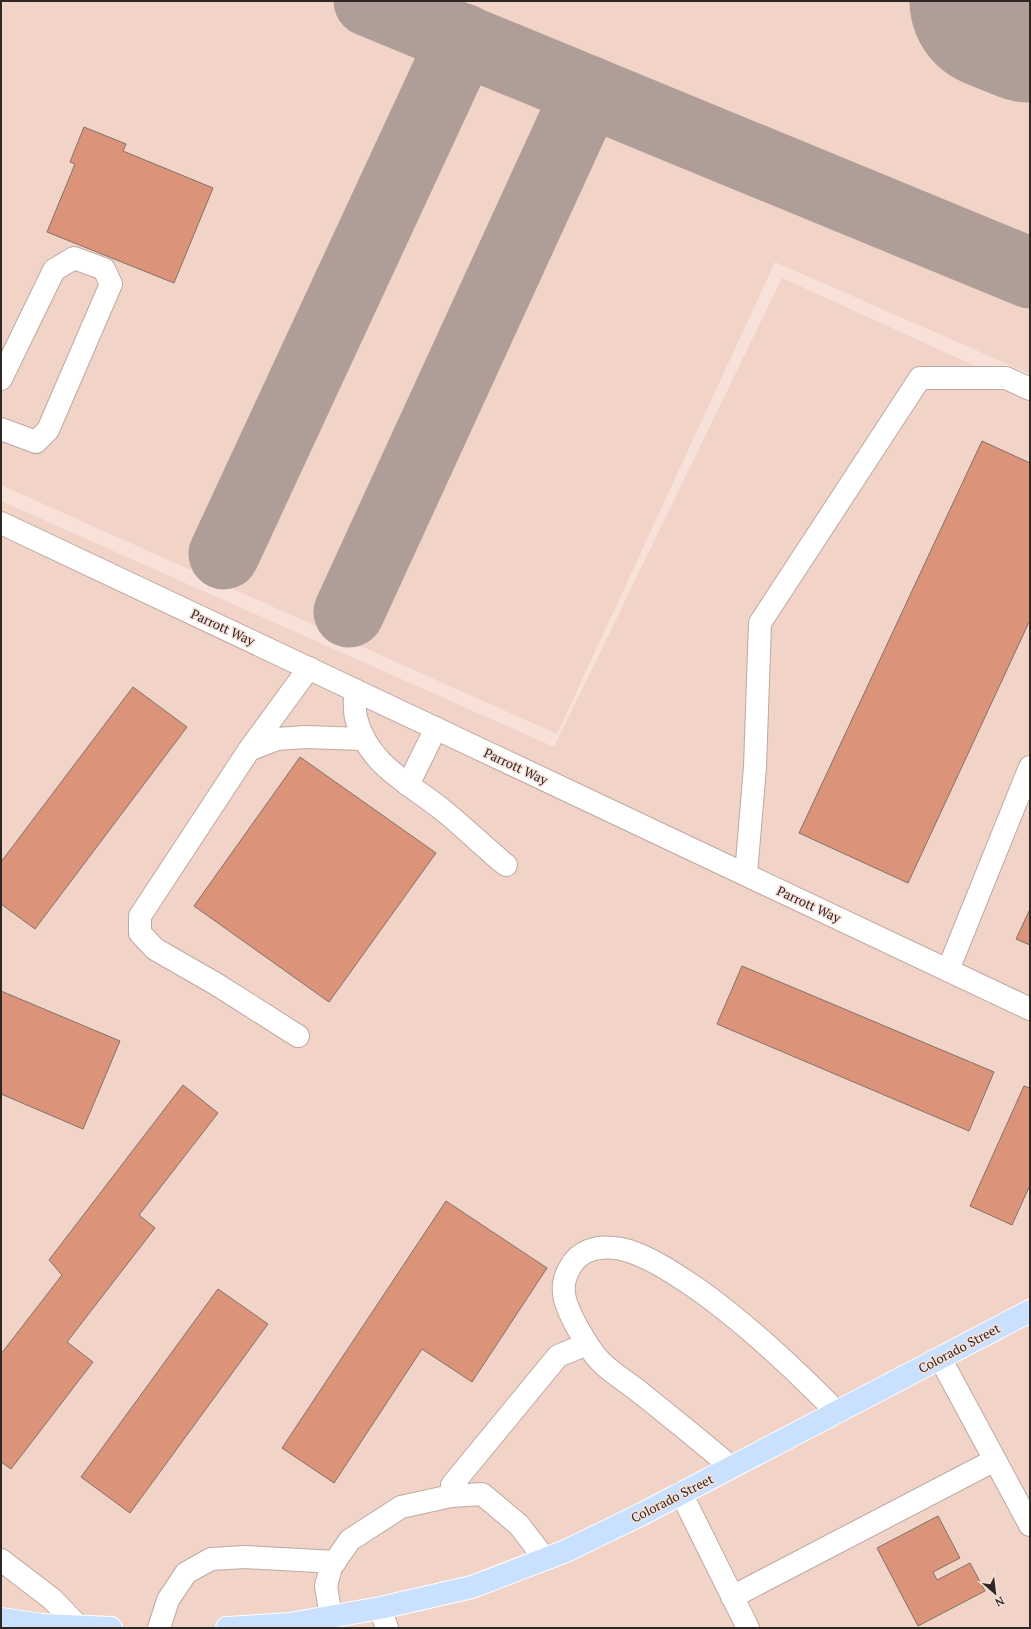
<svg xmlns="http://www.w3.org/2000/svg" width="1031" height="1629" font-family="'PT Serif',serif">
	<style>
		.built { fill: #f1d3c8 }
		.lines { fill: none; stroke-linecap: round; stroke-linejoin: round }
		.taxiway { stroke: #ae9e97; stroke-width: 71 }
		.runway { stroke: #ae9e97; stroke-width: 177 }
		.building { fill: #db947a; stroke: #837068 }
		.minor-casing { stroke: #bea9a1; stroke-width: 24 }
		.major-casing { stroke: #fff; stroke-width: 24 }
		.minor { stroke: #fff; stroke-width: 22 }
		.major { stroke: #cae0ff; stroke-width: 22 }
		.labels { text-anchor: middle; stroke-width: 3; stroke-linejoin: round; paint-order: stroke }
		.street-label { font-size: 13px; fill: #2f2724; stroke: #f7e1d9 }
	</style>
	<rect width="100%" height="100%" fill="#f7e1d9"/>
	<g class="built">
		<path d="M1 1H1030V374L775 262 557 734 1 485Z"/>
		<path d="M782 278 1030 391V1628H1V501L554 747Z"/>
	</g>
	<g class="lines">
		<g class="taxiway">
			<path d="M369 1 1030 273"/>
			<path d="M224 554 463 39"/>
			<path d="M349 612 588 91"/>
		</g>
		<path class="runway" d="M998 1 1030 14"/>
	</g>
	<g class="building">
		<path d="M84 127 126 144 123 151 213 188 174 283 47 232 75 164 70 162Z"/>
		<path d="M982 441 1030 463V620L908 883 799 833Z"/>
		<path d="M133 687 187 727 35 929 1 904V862Z"/>
		<path d="M300 757 436 853 329 1002 194 906Z"/>
		<path d="M1030 909V945L1016 939Z"/>
		<path d="M742 966 994 1072 969 1131 717 1024Z"/>
		<path d="M1 991 120 1041 83 1129 1 1094Z"/>
		<path d="M183 1085 218 1113 139 1215 155 1228 67 1342 93 1362 11 1469 1 1462V1354L62 1275 49 1260Z"/>
		<path d="M1024 1086 1030 1088V1185L1012 1225 970 1206Z"/>
		<path d="M446 1201 547 1268 472 1382 422 1349 334 1483 282 1448Z"/>
		<path d="M218 1289 268 1324 130 1513 81 1477Z"/>
		<path d="M938 1516 960 1558 933 1572 937 1580 970 1563 985 1591 918 1626 877 1548Z"/>
	</g>
	<g class="lines">
		<defs>
			<g id="minor">
				<path d="M1 379 54 270 74 258 104 269 111 284 48 430 36 442 1 429"/>
				<path d="M1 523 1030 1009"/>
				<path d="M355 690C355 699 354 709 356 718 368 765 409 783 444 811 465 828 485 848 506 865"/>
				<path d="M249 750 277 739 305 737 363 739"/>
				<path d="M408 785 436 728"/>
				<path d="M746 874 755 767 760 623 920 378H1006L1030 389"/>
				<path d="M948 970 1030 767"/>
				<path d="M298 1036 216 984 155 949 140 933V916L249 750 309 668"/>
				<path d="M995 1460 1030 1525"/>
				<path d="M731 1467C702 1442 672 1418 642 1394 629 1383 613 1374 601 1362 589 1350 565 1310 564 1293 562 1278 572 1257 588 1251 600 1246 617 1247 629 1251 653 1259 675 1274 696 1288 747 1324 793 1368 837 1412"/>
				<path d="M681 1493 748 1628"/>
				<path d="M451 1496 452 1485 558 1356 587 1344"/>
				<path d="M1 1560 52 1599 79 1627"/>
				<path d="M732 1597 995 1460 940 1358"/>
				<path d="M380 1608 387 1628"/>
				<path d="M331 1617 326 1586 331 1567 350 1540 401 1507 451 1496 482 1494 519 1525 545 1559"/>
				<path d="M159 1628 168 1600 186 1573 211 1559 245 1557 335 1562"/>
			</g>
			<g id="major">
				<path d="M1 1619 42 1625 111 1628"/>
				<path d="M227 1628 290 1624 380 1608 472 1587 566 1551 642 1514 1030 1311"/>
			</g>
		</defs>
		<use href="#minor" class="minor-casing"/>
		<use href="#major" class="major-casing"/>
		<use href="#minor" class="minor"/>
		<use href="#major" class="major"/>
	</g>
	<g class="labels">
		<g class="street-label">
			<text transform="translate(223 627) rotate(25)" y="5">Parrott Way</text>
			<text transform="translate(516 766) rotate(25)" y="5">Parrott Way</text>
			<text transform="translate(809 904) rotate(25)" y="5">Parrott Way</text>
			<text transform="translate(959 1348) rotate(-28)" y="5">Colorado Street</text>
			<text transform="translate(672 1498) rotate(-27)" y="5">Colorado Street</text>
		</g>
	</g>
	<rect width="1031" height="1629" fill="none" stroke="#2f2724" stroke-width="4"/>
	<g transform="translate(995 1593) rotate(152)" stroke="#f7e1d9" stroke-width="3" paint-order="stroke">
	<path d="M0-3L7 15L0 10L-7 15Z" fill="#2f2724"/>
	<text y="-6" font-size="11" font-weight="bold" text-anchor="middle" fill="#2f2724">N</text>
	</g>
</svg>
